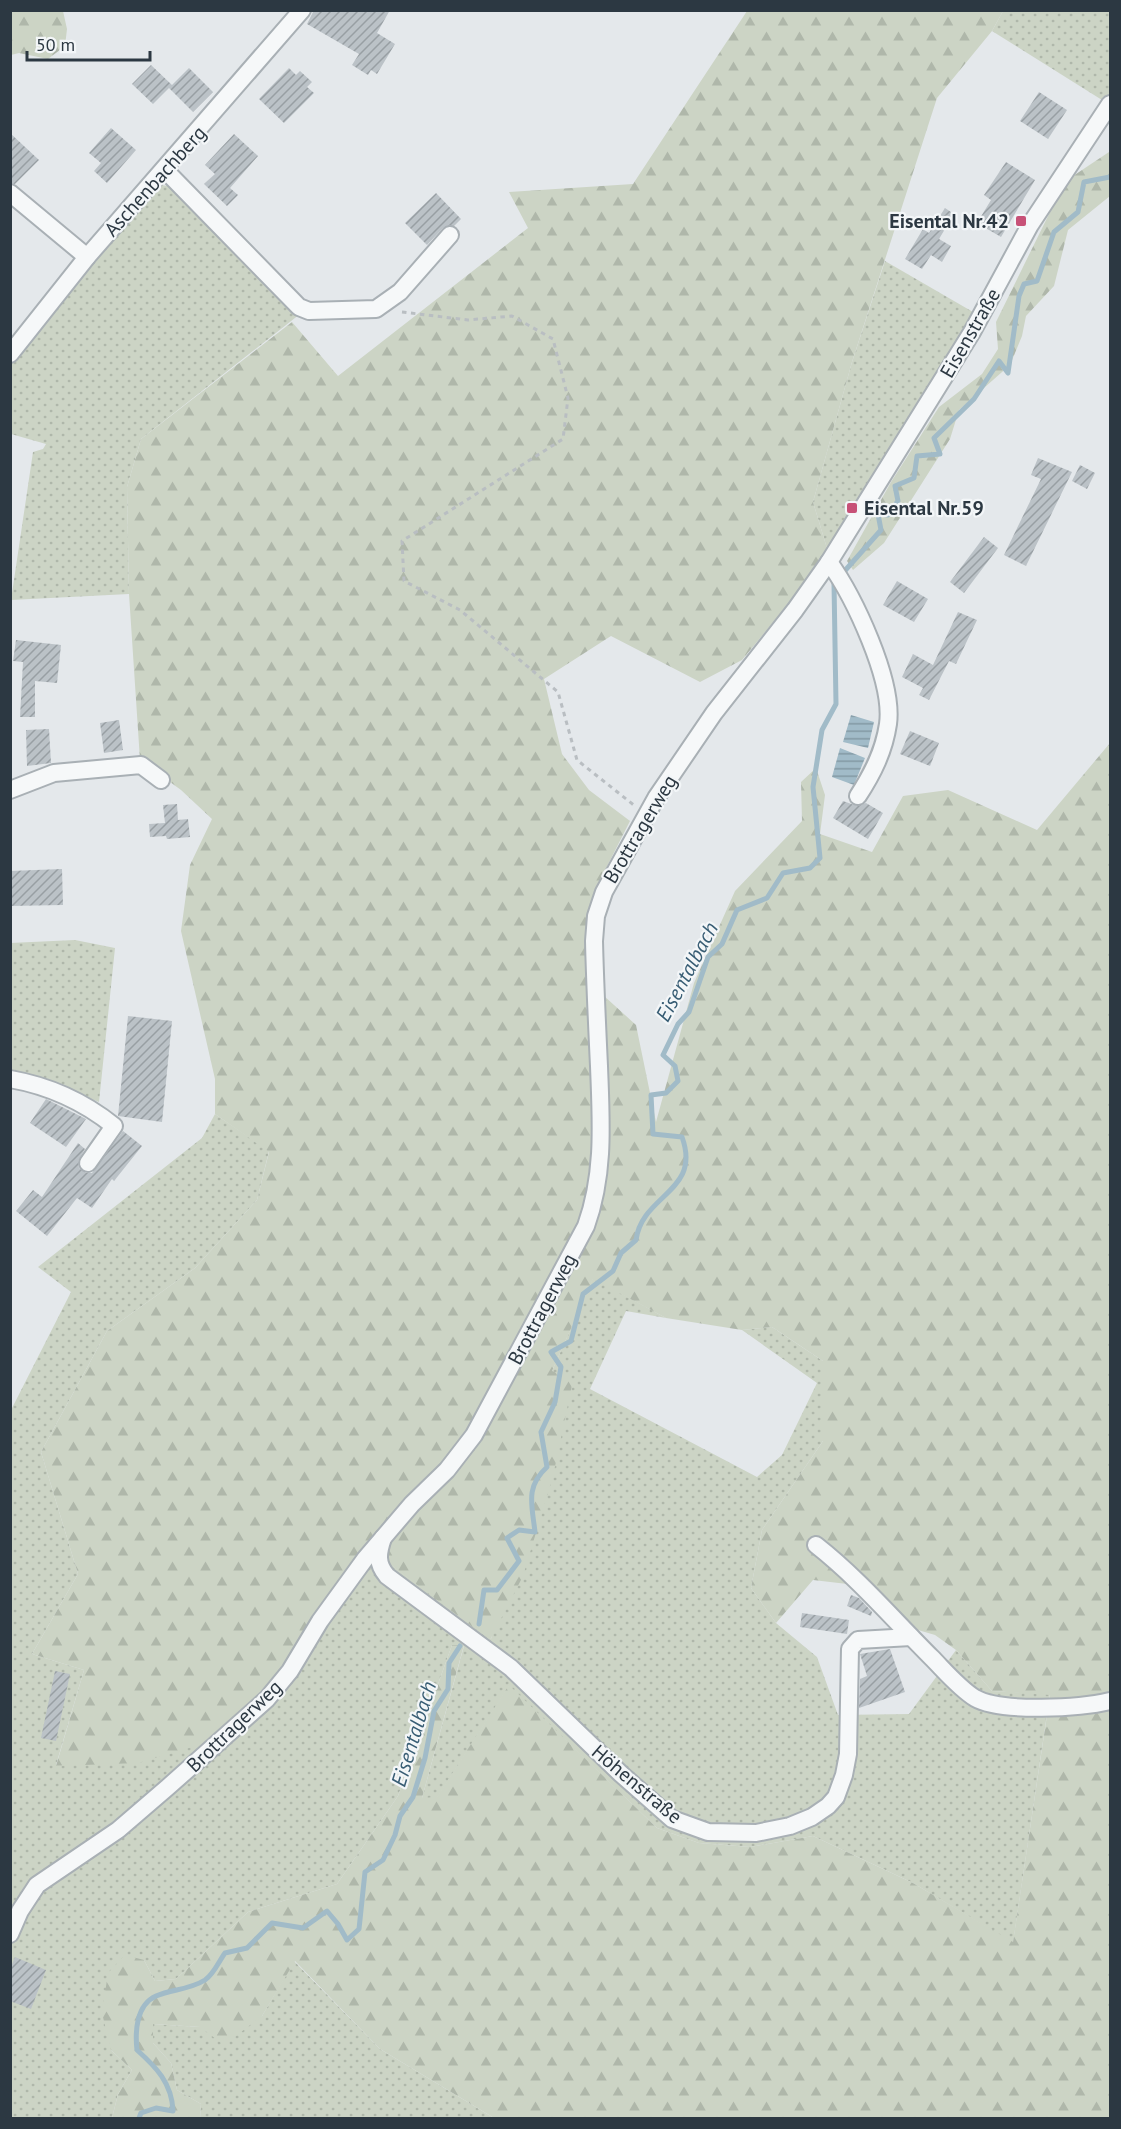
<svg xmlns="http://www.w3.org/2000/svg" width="1121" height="2129" font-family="'PT Sans',sans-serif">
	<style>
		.grass { fill: url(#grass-dots) }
		.forest { fill: url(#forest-firs) }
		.water { fill: url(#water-rules) }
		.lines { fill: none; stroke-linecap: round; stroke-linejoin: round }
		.stream { stroke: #a1bbc8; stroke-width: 5 }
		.building { fill: url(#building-hatch) }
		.minor-casing { stroke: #a9b0b5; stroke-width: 20 }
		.path { stroke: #b9bec2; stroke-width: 3; stroke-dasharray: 4.5 4.5; stroke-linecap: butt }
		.minor { stroke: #f6f8f9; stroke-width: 16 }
		.poi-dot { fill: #c75177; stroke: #f3f6f8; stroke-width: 2 }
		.labels { text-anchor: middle; stroke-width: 4.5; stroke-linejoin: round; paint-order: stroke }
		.street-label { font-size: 20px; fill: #2c3842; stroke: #f3f6f8 }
		.poi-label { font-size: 20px; font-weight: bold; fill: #2c3842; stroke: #f3f6f8; text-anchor: end }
		.water-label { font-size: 21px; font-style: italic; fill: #385d74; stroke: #f3f6f8 }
	</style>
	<defs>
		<pattern id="grass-dots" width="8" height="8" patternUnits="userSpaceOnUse" patternTransform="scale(1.5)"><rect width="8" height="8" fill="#ccd4c5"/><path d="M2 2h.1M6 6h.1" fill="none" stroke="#afb7aa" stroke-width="1.8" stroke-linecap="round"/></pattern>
		<pattern id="forest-firs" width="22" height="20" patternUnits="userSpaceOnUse" patternTransform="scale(1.5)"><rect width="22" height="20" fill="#ccd4c5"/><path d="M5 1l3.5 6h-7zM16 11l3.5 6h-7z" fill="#afb7aa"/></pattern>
		<pattern id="water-rules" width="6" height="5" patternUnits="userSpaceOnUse" patternTransform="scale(1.5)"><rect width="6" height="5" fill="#a1bbc8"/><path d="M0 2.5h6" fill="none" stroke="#8399a4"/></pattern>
		<pattern id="building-hatch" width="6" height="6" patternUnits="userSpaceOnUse" patternTransform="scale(1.5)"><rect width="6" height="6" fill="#bbc2c7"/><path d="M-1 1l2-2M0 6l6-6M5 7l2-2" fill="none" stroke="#989fa3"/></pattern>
	</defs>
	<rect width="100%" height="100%" fill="#e4e8eb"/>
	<g class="grass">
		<path d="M1003 11H1110V97L1108 100H1102L992 31Z"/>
		<path d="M162 185 172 187 300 314 141 439 127 487 129 594 11 600 33 452 43 449 46 444 11 434V363L137 210Z"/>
		<path d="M885 261 973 312 968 325 829 555 813 502 852 362Z"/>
		<path d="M75 940 115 948 99 1102 41 1079 11 1071 10 943Z"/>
		<path d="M215 1114 269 1151 257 1200 195 1268 107 1331 41 1452 78 1574 32 1654 84 1670 56 1765 263 1696 308 1625 379 1556 491 1639 552 1371 593 1278 666 1318 626 1311 590 1389 757 1477 782 1455 817 1383 742 1330 772 1327 823 1361V1441L762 1530 751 1588 776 1623 817 1657 838 1715 909 1714 956 1650 992 1691 1050 1694 1013 1943 913 1883 813 1836 750 1847 699 1843 657 1828 509 1686 437 1798H422L464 1646 452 1645 398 1796 337 1884 248 1912 176 1979 155 1981 144 1960 111 2050 132 2070 118 2094 112 2118H11L10 1412 71 1292 38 1267 202 1138Z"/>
		<path d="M294 1961 380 2049 494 2118H200L201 2104 177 2090 171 2063 153 2043V2024L200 2027 262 2016Z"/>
	</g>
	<g class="forest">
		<path d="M10 11H63L67 29 65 46 48 59 19 53 11 55Z"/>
		<path d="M747 11H1003L992 31 937 98 852 362 813 502 829 555 742 660 700 682 611 636 544 679 562 754 589 790 630 821 594 892 588 946 592 985 636 1025 656 1122 694 983 735 891 802 821 801 782 816 768 825 795 820 834 872 852 903 796 948 790 1037 830 1110 743V2118H494L380 2049 295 1961 262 2016 224 2045 200 2027 153 2024V2043L171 2063 177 2090 201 2104 200 2118H112L118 2094 132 2070 111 2050 102 2013 108 1973 125 1955 144 1960 155 1981 176 1979 248 1912 337 1884 398 1796 452 1645H464L422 1798 437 1797 509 1685 657 1828 699 1843 750 1847 813 1836 913 1883 1013 1942 1050 1695 992 1691 956 1650 935 1635 918 1630 873 1587 813 1580 776 1623 751 1588 762 1530 823 1441V1361L772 1327 742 1330 666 1318 593 1279 552 1371 573 1380 553 1476 523 1576 490 1640 379 1556 308 1625 263 1696 216 1740 138 1763 56 1766 84 1670 32 1654 78 1574 41 1452 107 1331 195 1268 257 1200 269 1152 215 1114V1079L181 931 190 865 212 819 181 790 140 760 129 594 127 487 141 439 292 322 338 376 528 228 509 192 633 184Z"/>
		<path d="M1110 148V196L1068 230 1054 286 1026 316 1022 336 1010 365 959 410 950 439 884 543 853 570 847 561 891 482 939 407 982 374 998 349 996 322 1050 212 1073 176 1109 152Z"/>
	</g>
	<g class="water">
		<path d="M851 715 874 722 868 748 843 742Z"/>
		<path d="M840 748 865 758 854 785 832 777Z"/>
	</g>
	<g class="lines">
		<g class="stream">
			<path d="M479 1624 484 1590H497L519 1561 507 1538 519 1530 535 1532C532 1505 525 1487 547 1467L541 1432 555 1402 561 1367 551 1352 571 1341 583 1294 613 1271 621 1253 636 1240C642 1194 702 1192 682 1137L653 1134 651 1095 666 1093 678 1081 675 1066 663 1055 678 1024 689 1012 708 957 722 944 737 910 767 898 783 873 810 868 820 858 813 787 822 730 836 704 834 583 881 530 878 514 888 515 898 501 895 486 914 478 917 456 940 454 934 438 974 399 999 361 1008 373 1019 296 1024 284 1037 281 1054 232 1078 212 1084 182 1110 177"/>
			<path d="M139 2118 141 2113 156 2108 173 2111C172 2083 156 2067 137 2050 135 2032 136 2005 156 1996 172 1989 189 1990 205 1980 214 1974 219 1961 225 1953L247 1948 272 1923 303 1928 327 1911 338 1924 347 1940 359 1929 365 1872 383 1860 395 1835 400 1816 413 1797 425 1758 434 1711 448 1689 449 1663 460 1646"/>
		</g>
	</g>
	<g class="building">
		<path d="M314 10H390L377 33 395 44 377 74 371 70 368 75 352 65 359 54 307 24Z"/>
		<path d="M151 65 172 85 189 68 213 92 193 112 169 88 153 104 132 84Z"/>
		<path d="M289 68 296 75 300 71 312 82 307 87 314 93 284 123 259 99Z"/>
		<path d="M1039 92 1067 110 1048 139 1020 121Z"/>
		<path d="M111 128 136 150 107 183 94 171 101 163 89 153Z"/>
		<path d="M10 133 39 160 15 184 10 183Z"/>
		<path d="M234 134 258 156 230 188 238 195 227 206 204 184 215 174 205 165Z"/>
		<path d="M1006 162 1035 180 1001 237 977 223 991 200 984 195Z"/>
		<path d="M436 193 461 219 454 226 443 228 427 245 405 223Z"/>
		<path d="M945 208 954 214 939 239 951 246 942 262 931 255 922 269 905 259 923 229 929 233Z"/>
		<path d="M1038 458 1072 472 1026 566 1004 555 1041 479 1031 475Z"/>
		<path d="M1080 465 1095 473 1087 489 1072 481Z"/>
		<path d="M984 537 998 548 964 593 950 582Z"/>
		<path d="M897 581 928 599 914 622 883 605Z"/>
		<path d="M958 612 977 620 956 664 949 661 929 700 919 695 923 688 902 677 913 654 933 665Z"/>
		<path d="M16 640 61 645 57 683 35 681V717H20L23 662 13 661Z"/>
		<path d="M119 720 123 750 104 753 100 723Z"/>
		<path d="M49 729 51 763 27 766 26 730Z"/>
		<path d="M910 731 939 743 930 766 900 754Z"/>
		<path d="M843 801 857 806 866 803 883 813 868 839 833 818Z"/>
		<path d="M177 804 178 820 188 819 190 837 167 839 166 836 150 837 149 824 165 823 163 805Z"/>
		<path d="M62 869 63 905 10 906V871Z"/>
		<path d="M128 1016 172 1021 162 1122 118 1116Z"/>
		<path d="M46 1099 86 1119 66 1147 30 1123Z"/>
		<path d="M123 1131 142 1146 114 1181 112 1179 92 1208 77 1198 47 1236 16 1211 33 1190 42 1197 78 1143 85 1149 78 1161 79 1168 86 1173H92Z"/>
		<path d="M851 1595 859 1598 872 1612 871 1616 847 1606Z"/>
		<path d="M802 1613 849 1620 847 1634 800 1627Z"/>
		<path d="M890 1649 905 1692 859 1708 860 1679 867 1676 860 1654Z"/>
		<path d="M55 1671 70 1674 56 1741 41 1738Z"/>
		<path d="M15 1957 46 1970 31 2009 10 2001V1969Z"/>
	</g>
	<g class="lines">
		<defs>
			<g id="minor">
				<path d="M165 170 299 307 309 311 376 309 400 292 450 235"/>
				<path d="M10 193 87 257"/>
				<path d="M10 354 87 257 302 10"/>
				<path d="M829 562C854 597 894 681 888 724 884 751 873 773 858 796"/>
				<path d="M10 790 54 773 141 765 161 780"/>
				<path d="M10 1079C50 1086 83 1101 114 1126L88 1163"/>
				<path d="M383 1538C378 1553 376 1563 387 1576L511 1668 621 1774 672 1819 708 1832 756 1833 790 1826 812 1817 828 1806 836 1797 844 1775 848 1754 850 1649 858 1640 911 1637"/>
				<path d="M816 1545C858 1578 893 1619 931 1657 944 1670 959 1688 975 1698 1001 1713 1081 1708 1110 1701"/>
				<path d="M10 1934 20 1911 37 1885 118 1830 168 1787 267 1699 290 1671 320 1621 365 1559 412 1504 447 1470 474 1435 586 1226C605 1173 601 1121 599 1066 597 1024 595 983 594 941L596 916 604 892 656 798 714 713 795 610 829 562 972 332 1030 225 1110 104"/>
			</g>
		</defs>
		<use href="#minor" class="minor-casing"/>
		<path class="path" d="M402 312 468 320 512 316 553 339 568 398 563 439 402 541 404 581 460 610 558 692 577 760 635 806"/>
		<use href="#minor" class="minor"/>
	</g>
	<g class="poi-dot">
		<rect x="1015" y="215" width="12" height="12" rx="3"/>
		<rect x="846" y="502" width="12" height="12" rx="3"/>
	</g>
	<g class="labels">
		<g class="street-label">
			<text transform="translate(155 181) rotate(-48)" y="7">Aschenbachberg</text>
			<text transform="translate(970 333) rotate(-60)" y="7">Eisenstraße</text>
			<text transform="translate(640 829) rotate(-59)" y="7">Brottragerweg</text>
			<text transform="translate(542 1309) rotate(-62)" y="7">Brottragerweg</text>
			<text transform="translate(234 1726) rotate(-44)" y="7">Brottragerweg</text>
			<text transform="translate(637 1784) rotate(40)" y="7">Höhenstraße</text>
		</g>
		<g class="poi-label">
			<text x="1009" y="228">Eisental Nr.42</text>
			<text x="864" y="515" text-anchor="start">Eisental Nr.59</text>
		</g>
		<g class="water-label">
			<text transform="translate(687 972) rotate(-62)" y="7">Eisentalbach</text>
			<text transform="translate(414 1734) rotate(-73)" y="7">Eisentalbach</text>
		</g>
	</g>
	<rect width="1121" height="2129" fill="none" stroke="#2c3842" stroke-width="24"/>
	<path d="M27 51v9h123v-9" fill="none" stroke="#2c3842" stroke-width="3"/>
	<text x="36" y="51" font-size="18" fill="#2c3842" stroke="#f3f6f8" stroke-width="4.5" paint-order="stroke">50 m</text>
</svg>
